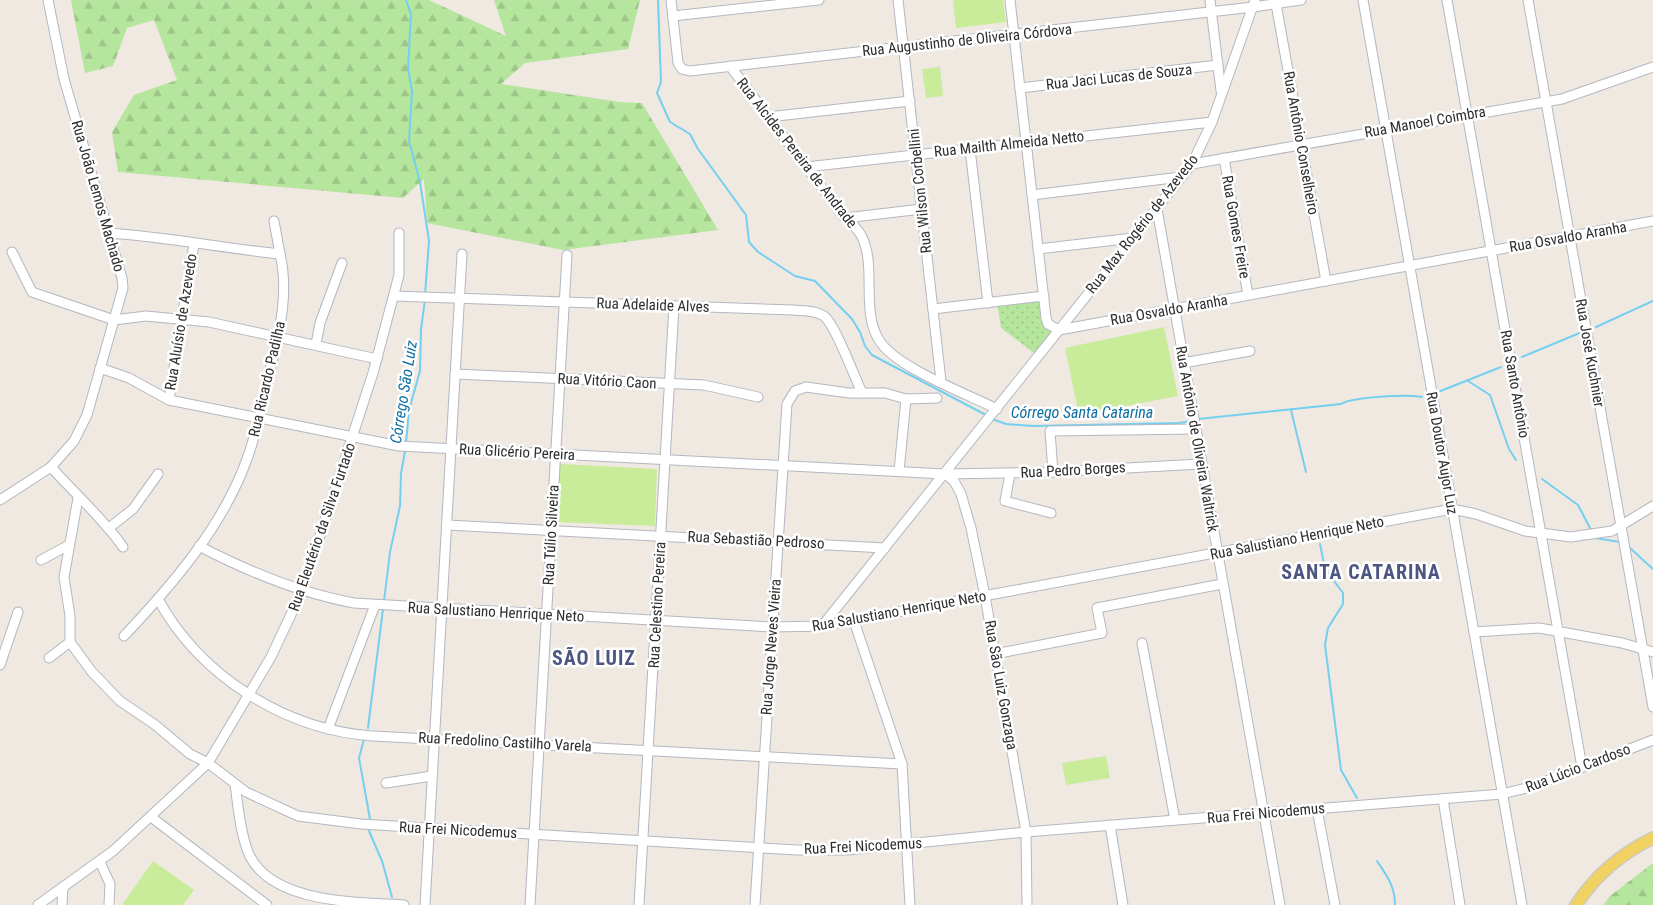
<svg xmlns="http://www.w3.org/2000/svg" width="1653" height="905" font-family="'Roboto Condensed',sans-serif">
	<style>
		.forest { fill: url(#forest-firs) }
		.park { fill: url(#park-dots) }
		.pitch { fill: #c9ec9a }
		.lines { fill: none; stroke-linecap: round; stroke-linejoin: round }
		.stream { stroke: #75cff0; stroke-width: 2 }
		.minor-casing { stroke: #b4b7c1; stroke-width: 11 }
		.major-casing { stroke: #c9c9c9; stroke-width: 14 }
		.minor { stroke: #fff; stroke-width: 9 }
		.major { stroke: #f2d163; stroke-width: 11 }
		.labels { text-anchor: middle; stroke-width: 5; stroke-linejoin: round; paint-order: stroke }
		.street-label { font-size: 15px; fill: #2e2e2e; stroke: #fff }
		.water-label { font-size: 16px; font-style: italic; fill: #0d6fa3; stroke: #fff }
		.district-label { font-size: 20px; font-weight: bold; letter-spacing: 1px; fill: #4d5680; stroke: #fff }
	</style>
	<defs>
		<pattern id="forest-firs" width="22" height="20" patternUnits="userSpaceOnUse" patternTransform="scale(1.25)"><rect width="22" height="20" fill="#b6e59e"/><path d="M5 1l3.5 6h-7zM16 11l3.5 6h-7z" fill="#9dc588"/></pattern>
		<pattern id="park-dots" width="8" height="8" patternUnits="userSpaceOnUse" patternTransform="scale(1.25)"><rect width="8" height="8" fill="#b6e59e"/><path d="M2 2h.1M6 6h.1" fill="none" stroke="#9dc588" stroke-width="1.8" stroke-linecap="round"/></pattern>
	</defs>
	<rect width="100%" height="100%" fill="#efe9e1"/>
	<g class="forest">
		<path d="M71 0H429L506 36 494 0H640L628 49 525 63 501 84 620 102 642 103 718 230 563 250 427 223 424 179 403 198 118 172 112 132 134 95 177 80 154 20 127 28 113 66 85 73Z"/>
		<path d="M1653 863V905H1603L1610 896Z"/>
	</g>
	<path class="park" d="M1044 296 1046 318 1059 330 1038 356 1001 328 997 302Z"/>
	<g class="pitch">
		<path d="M953 0H1003L1006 22 956 28Z"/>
		<path d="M940 67 943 96 926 98 922 69Z"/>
		<path d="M1164 327 1178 396 1079 415 1065 348Z"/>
		<path d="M559 464 657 469 655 526 556 522Z"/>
		<path d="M1106 756 1110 778 1066 785 1062 763Z"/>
		<path d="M153 861 194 890 183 905H122Z"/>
	</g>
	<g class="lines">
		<g class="stream">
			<path d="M406 0 411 14 408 68 412 92 409 141 420 182 429 241 425 295"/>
			<path d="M658 0 661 82 657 93 670 122 690 134 698 149 746 215 749 242 758 252 795 276 815 281 852 319 860 332 865 346 872 355 986 415"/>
			<path d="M1596 327 1653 301"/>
			<path d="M1522 357 1582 332"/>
			<path d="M1468 381 1490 395 1509 449 1516 460"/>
			<path d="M1438 392 1501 367"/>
			<path d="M1291 410 1306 472"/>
			<path d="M992 419 1006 424 1033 426 1179 423 1191 421"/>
			<path d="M1198 419 1341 404C1352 397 1408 394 1422 397"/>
			<path d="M406 443 409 410 420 371 421 329 425 300"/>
			<path d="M1542 479 1578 505 1591 530"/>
			<path d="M1595 538 1620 542"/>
			<path d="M1320 544 1325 569 1343 593V604L1328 628 1325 645 1341 770 1357 798"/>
			<path d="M1630 548 1653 569"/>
			<path d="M384 601 390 552 400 506 401 474 405 451"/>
			<path d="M368 728 383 609"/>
			<path d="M364 739 359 758 370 819"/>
			<path d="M369 831 382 861 392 897"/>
			<path d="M1377 861C1387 876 1395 886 1395 905"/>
		</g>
		<defs>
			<g id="minor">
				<path d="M671 0 678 63 682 69 690 71 1253 7 1301 0"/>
				<path d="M898 0 941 381"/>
				<path d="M1010 0 1046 318 1048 324 1059 330"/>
				<path d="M1210 0 1221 91"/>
				<path d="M1363 0 1522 905"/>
				<path d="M1447 0 1582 767"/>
				<path d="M1528 0 1653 707"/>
				<path d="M1276 4 1326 281"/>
				<path d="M673 16 819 0"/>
				<path d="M730 66 845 218C851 223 857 228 861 235 878 267 859 313 881 343 900 369 967 394 997 409"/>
				<path d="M1020 88 1218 65"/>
				<path d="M768 117 910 101"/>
				<path d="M970 149 988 303"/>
				<path d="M1224 158 1248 295"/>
				<path d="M1192 164 1562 99 1653 67"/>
				<path d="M806 167 1212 122"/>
				<path d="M1032 195 1181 177"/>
				<path d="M1157 209 1280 905"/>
				<path d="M845 218 922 209"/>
				<path d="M274 221 280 254"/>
				<path d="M109 233C167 237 223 248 280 254 289 292 280 329 271 366 264 397 258 429 247 459 223 526 173 584 124 636"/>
				<path d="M1038 249 1133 238"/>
				<path d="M12 252 32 292 114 320 146 316 209 322 377 359"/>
				<path d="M394 296 793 310C803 311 815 310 824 316 835 324 855 378 862 393"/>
				<path d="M933 309 1044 296"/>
				<path d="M1059 330 1653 221"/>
				<path d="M316 344 320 323 342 263"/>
				<path d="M1183 363 1250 351"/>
				<path d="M100 368 129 378 169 400 399 446 945 474 1053 472 1201 464"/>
				<path d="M455 374 704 385 758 397"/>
				<path d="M169 400 194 244"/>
				<path d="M51 467C75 494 102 517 123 547"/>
				<path d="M899 471 906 399"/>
				<path d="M1053 472 1050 431 1195 429"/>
				<path d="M945 474 954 481 961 494 971 528 985 596 1026 832 1027 905"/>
				<path d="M1010 474 1005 501 1051 513"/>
				<path d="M78 498 64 577 70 616V642L92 672 120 701 154 724 190 754 208 763 246 792 298 816 361 824 797 850H847L1026 832 1502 794 1531 787 1653 740"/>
				<path d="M0 500 51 467 74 441 87 415 123 288 122 278 64 79 48 0"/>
				<path d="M447 525 885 548"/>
				<path d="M109 528 133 509 158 474"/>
				<path d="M199 546C249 572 299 593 354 603L772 627 822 626 1452 509 1476 514 1525 531 1571 537 1612 531 1653 506"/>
				<path d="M41 560 69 545"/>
				<path d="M158 599C200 676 285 730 373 736L902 764"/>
				<path d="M854 621 902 764 910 905"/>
				<path d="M822 626 1192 164 1212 122 1255 0"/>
				<path d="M1474 632 1539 628 1622 643 1653 652"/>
				<path d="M1142 643 1175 820"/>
				<path d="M995 654 1102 633 1097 608 1222 584"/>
				<path d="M49 658 70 642"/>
				<path d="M0 665 18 612"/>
				<path d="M328 729 375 605"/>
				<path d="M386 783 432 776"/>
				<path d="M235 784C238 806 240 831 248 852 269 904 358 902 404 905"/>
				<path d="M1443 799 1460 905"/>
				<path d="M1317 809 1335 905"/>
				<path d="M151 817 267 905"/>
				<path d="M1110 825 1123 905"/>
				<path d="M100 862 110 884 109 905"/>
				<path d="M38 905 113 851 208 763 271 657 302 591 373 373 399 275V233"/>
				<path d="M62 905 63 888"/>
				<path d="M425 905 462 254"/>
				<path d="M530 905 567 255"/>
				<path d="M639 905 674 306"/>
				<path d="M755 905 787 404 795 391 806 387 849 393H885L906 399 937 398"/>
			</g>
			<path id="major" d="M1576 905C1595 876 1622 853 1653 838"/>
		</defs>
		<use href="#minor" class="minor-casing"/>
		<use href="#major" class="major-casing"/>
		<use href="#minor" class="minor"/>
		<use href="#major" class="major"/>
	</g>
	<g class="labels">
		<g class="street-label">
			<text transform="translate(967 40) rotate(-6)" y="5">Rua Augustinho de Oliveira Córdova</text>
			<text transform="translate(1119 77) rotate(-6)" y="5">Rua Jaci Lucas de Souza</text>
			<text transform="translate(1425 122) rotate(-10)" y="5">Rua Manoel Coimbra</text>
			<text transform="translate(1301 143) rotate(80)" y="5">Rua Antônio Conselheiro</text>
			<text transform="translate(1009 144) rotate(-6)" y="5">Rua Mailth Almeida Netto</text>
			<text transform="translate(797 153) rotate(52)" y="5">Rua Alcides Pereira de Andrade</text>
			<text transform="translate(920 191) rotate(-96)" y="5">Rua Wilson Corbellini</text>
			<text transform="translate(98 196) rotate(74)" y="5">Rua João Lemos Machado</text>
			<text transform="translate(1142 224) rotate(-52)" y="5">Rua Max Rogério de Azevedo</text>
			<text transform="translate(1236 227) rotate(80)" y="5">Rua Gomes Freire</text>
			<text transform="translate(1568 237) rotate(-10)" y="5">Rua Osvaldo Aranha</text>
			<text transform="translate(653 305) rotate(2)" y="5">Rua Adelaide Alves</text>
			<text transform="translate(1169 310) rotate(-10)" y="5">Rua Osvaldo Aranha</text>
			<text transform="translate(181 322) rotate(-81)" y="5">Rua Aluísio de Azevedo</text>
			<text transform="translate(1590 353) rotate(80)" y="5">Rua José Kuchnier</text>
			<text transform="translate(267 379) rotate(-77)" y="5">Rua Ricardo Padilha</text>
			<text transform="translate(607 381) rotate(3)" y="5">Rua Vitório Caon</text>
			<text transform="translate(1515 384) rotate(80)" y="5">Rua Santo Antônio</text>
			<text transform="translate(1197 439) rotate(80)" y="5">Rua Antônio de Oliveira Waltrick</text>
			<text transform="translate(517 452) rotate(3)" y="5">Rua Glicério Pereira</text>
			<text transform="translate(1442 453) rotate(80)" y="5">Rua Doutor Aujor Luz</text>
			<text transform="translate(1073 470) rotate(-3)" y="5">Rua Pedro Borges</text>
			<text transform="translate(322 527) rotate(-71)" y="5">Rua Eleutério da Silva Furtado</text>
			<text transform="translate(551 535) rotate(-87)" y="5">Rua Túlio Silveira</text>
			<text transform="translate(1297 538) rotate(-11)" y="5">Rua Salustiano Henrique Neto</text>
			<text transform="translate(756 540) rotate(3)" y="5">Rua Sebastião Pedroso</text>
			<text transform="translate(657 605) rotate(-87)" y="5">Rua Celestino Pereira</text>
			<text transform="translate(899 611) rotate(-10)" y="5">Rua Salustiano Henrique Neto</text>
			<text transform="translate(496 612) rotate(3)" y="5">Rua Salustiano Henrique Neto</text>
			<text transform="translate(771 647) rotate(-86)" y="5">Rua Jorge Neves Vieira</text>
			<text transform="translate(1001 685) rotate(80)" y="5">Rua São Luiz Gonzaga</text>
			<text transform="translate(505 742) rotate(3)" y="5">Rua Fredolino Castilho Varela</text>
			<text transform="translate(1578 768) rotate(-21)" y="5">Rua Lúcio Cardoso</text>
			<text transform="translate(1266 813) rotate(-5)" y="5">Rua Frei Nicodemus</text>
			<text transform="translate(458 830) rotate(3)" y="5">Rua Frei Nicodemus</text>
			<text transform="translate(863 846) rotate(-3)" y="5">Rua Frei Nicodemus</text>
		</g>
		<g class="water-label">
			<text transform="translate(403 392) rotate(-81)" y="6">Córrego São Luiz</text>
			<text x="1082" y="418">Córrego Santa Catarina</text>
		</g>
		<g class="district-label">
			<text x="1361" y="579">SANTA CATARINA</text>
			<text x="594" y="665">SÃO LUIZ</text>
		</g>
	</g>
</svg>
